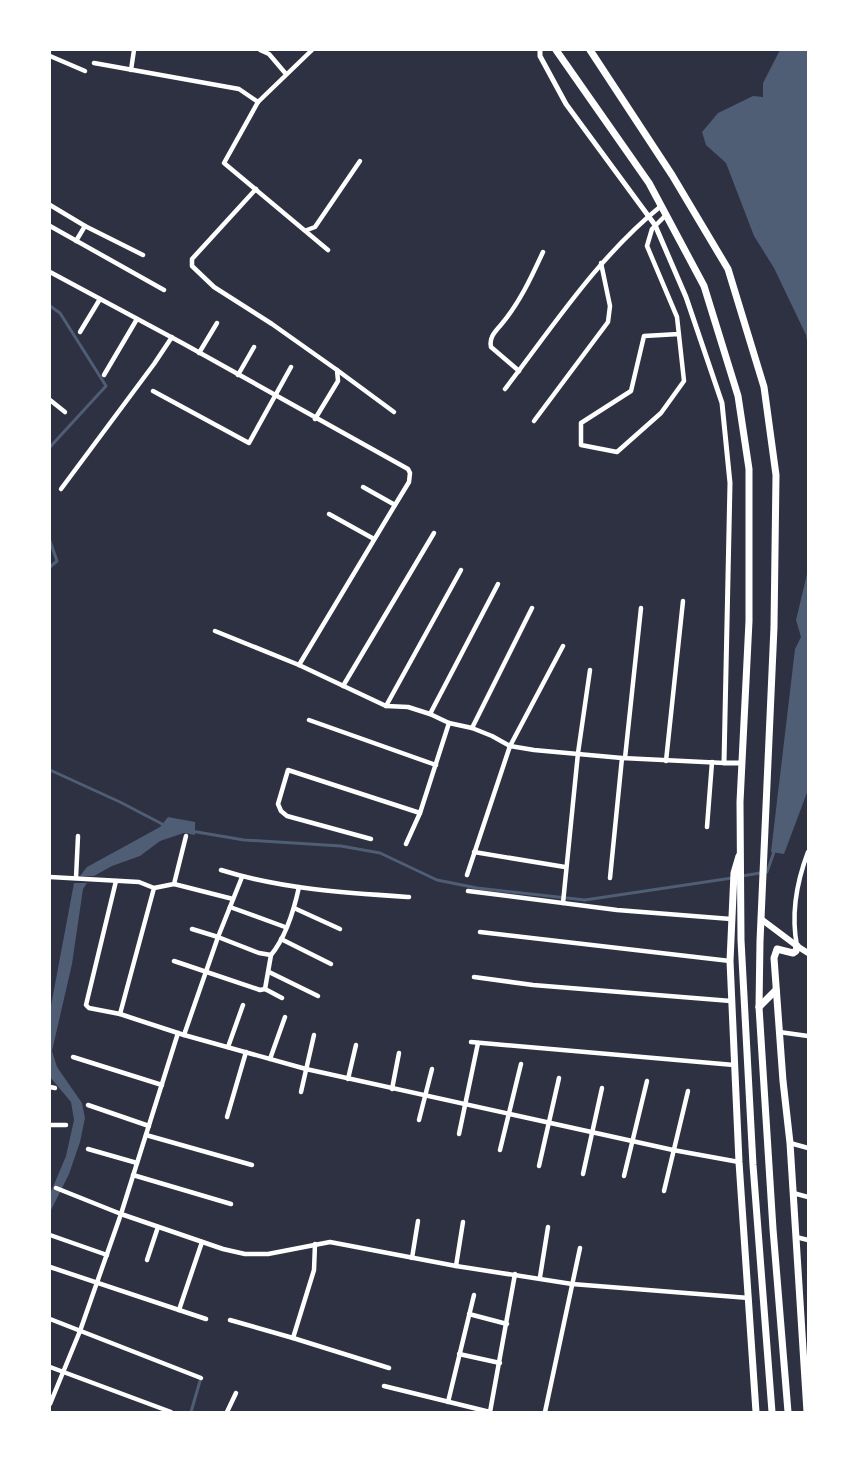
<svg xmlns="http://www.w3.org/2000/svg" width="858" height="1462" font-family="Overpass,sans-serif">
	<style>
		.water { fill: #4f5d75 }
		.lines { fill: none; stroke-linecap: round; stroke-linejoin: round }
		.stream { stroke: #4f5d75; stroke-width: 3 }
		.minor { stroke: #fff; stroke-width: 4.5 }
		.tertiary { stroke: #fff; stroke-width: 5 }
		.secondary { stroke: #fff; stroke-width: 6 }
		.primary { stroke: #fff; stroke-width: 7 }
		.trunk { stroke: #fff; stroke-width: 7 }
	</style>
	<rect width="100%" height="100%" fill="#2d3142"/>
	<g class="water">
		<path d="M780 50H808V347L806 335 774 268 754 236 726 163 706 145 702 132 718 113 753 96 763 97V83Z"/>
		<path d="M808 570V790L784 854 771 852 795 649 801 637 796 620Z"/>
		<path d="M168 817 195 822V835L184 833 160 841 140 856 112 866 94 876H80L87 867 160 827Z"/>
		<path d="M74 883H87L83 889 72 964 52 1051 57 1067 82 1103 85 1118 80 1142 69 1174 50 1212V1194L66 1156 74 1120 71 1102 50 1077V1011Z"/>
	</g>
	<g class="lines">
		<g class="stream">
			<path d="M50 306 60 313 106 386 50 447"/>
			<path d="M50 541 57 561 50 567"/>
			<path d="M50 770 120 802 164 825"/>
			<path d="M191 831 244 840 341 846 380 853 437 880 477 888 585 900 732 878"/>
			<path d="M767 872 775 849"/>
			<path d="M742 876 760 873"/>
			<path d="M191 1412 200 1381"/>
		</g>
		<g class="minor">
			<path d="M260 50 269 54 286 74"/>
			<path d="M312 50 258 102 224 163 328 250"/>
			<path d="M50 56 85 71"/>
			<path d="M94 63 239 89 258 102"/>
			<path d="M131 70 134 50"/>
			<path d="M256 189 192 259V266L214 287 272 324 337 370 338 381 315 419"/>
			<path d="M50 205 85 226 143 255"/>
			<path d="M666 215 652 229 647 246 677 317 684 381 661 413 617 452 581 445V423L631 391 644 336 679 334"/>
			<path d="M50 226 164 290"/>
			<path d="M307 230 315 227 360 161"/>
			<path d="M76 241 85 226"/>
			<path d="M50 272 184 344 408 469 410 473 409 482 395 505 299 665"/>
			<path d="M80 332 100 299"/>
			<path d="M199 353 217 323"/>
			<path d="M337 370 394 412"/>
			<path d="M519 371 491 347C489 338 494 333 500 326 519 304 531 278 543 252"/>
			<path d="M104 375 137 319"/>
			<path d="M238 375 254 347"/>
			<path d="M505 389C554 325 598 257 661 206"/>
			<path d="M153 391 249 443 291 367"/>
			<path d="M50 400 65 412"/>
			<path d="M534 421 608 322 610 306 601 263"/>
			<path d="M363 487 395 505"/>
			<path d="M61 489 154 364 172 337"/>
			<path d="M329 514 374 539"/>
			<path d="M215 631 299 665 386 706 408 707 430 714 449 723 472 728 492 736 510 746 534 750 622 758 724 763"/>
			<path d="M343 686 434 533"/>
			<path d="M386 706 461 570"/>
			<path d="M430 714 498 584"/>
			<path d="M309 720 436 765"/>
			<path d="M472 728 532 608"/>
			<path d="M625 758 641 608"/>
			<path d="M666 761 683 601"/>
			<path d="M707 827 712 762"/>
			<path d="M371 839 287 816 281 811 278 804 288 770 420 813"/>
			<path d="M406 844 420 813 449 723"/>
			<path d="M474 852 565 867"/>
			<path d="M221 870C281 889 346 893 409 897"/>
			<path d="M467 875 510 746 563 646"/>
			<path d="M50 877 139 882 154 888"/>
			<path d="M76 878 78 836"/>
			<path d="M610 878 622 758"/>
			<path d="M116 881 86 1005 89 1008 120 1014 184 1035 306 1069 673 1150 739 1162"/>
			<path d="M174 884 233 899"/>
			<path d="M468 891 617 910 731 919"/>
			<path d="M563 903 578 753 590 670"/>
			<path d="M230 907 285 927"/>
			<path d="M294 908 340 929"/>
			<path d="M192 929 218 937 259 953 271 955C286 937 294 910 299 887"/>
			<path d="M480 932 730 961"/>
			<path d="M281 939 331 964"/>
			<path d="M797 946C791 915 797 881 808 852"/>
			<path d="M174 961 260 990 265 989 282 998"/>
			<path d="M269 972 318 996"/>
			<path d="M474 977 533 985 731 1001"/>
			<path d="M265 989 271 955"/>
			<path d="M120 1014 154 888 174 884 186 836"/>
			<path d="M779 1032 808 1036"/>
			<path d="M184 1035 218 937 242 877"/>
			<path d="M471 1042 734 1065"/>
			<path d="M228 1047 243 1005"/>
			<path d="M73 1057 162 1085"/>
			<path d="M270 1059 285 1017"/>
			<path d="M348 1079 356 1045"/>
			<path d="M50 1087 55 1088"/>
			<path d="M392 1089 399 1053"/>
			<path d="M301 1092 314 1035"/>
			<path d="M88 1105 149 1126"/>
			<path d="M227 1117 246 1052"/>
			<path d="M419 1120 432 1069"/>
			<path d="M50 1125H66"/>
			<path d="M459 1134 478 1043"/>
			<path d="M146 1135 252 1165"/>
			<path d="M790 1143 808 1148"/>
			<path d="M88 1149 137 1163"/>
			<path d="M500 1150 521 1064"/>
			<path d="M539 1166 559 1078"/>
			<path d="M583 1174 602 1088"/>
			<path d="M133 1175 231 1204"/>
			<path d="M624 1176 647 1081"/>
			<path d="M56 1188 121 1214 223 1249 245 1254H268L330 1242 456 1266 572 1284 749 1298"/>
			<path d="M664 1191 688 1091"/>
			<path d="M793 1193 808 1197"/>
			<path d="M50 1235 107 1255"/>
			<path d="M796 1237 808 1240"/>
			<path d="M315 1244 314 1270 293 1338 389 1368"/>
			<path d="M412 1258 418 1221"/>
			<path d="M147 1260 158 1227"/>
			<path d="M456 1266 463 1222"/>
			<path d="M50 1267 206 1319"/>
			<path d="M540 1277 548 1227"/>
			<path d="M179 1310 202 1242"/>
			<path d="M469 1314 507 1324"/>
			<path d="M50 1319 201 1378"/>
			<path d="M230 1320 293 1338"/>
			<path d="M459 1354 500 1363"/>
			<path d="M50 1367 171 1412"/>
			<path d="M384 1386 490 1412 515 1274"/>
			<path d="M448 1402 474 1295"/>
			<path d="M50 1404 80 1331 121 1214 178 1033"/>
			<path d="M227 1412 236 1393"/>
			<path d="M545 1412 580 1248"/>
		</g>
		<path class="tertiary" d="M540 50V56L566 104 655 225 686 297 722 403 730 483 724 763H741"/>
		<path class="secondary" d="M761 919 797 946 808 953"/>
		<g class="primary">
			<path d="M739 856 734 873 730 961 739 1162 756 1412"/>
			<path d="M797 946 796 951 793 953 777 949 774 958 783 1081 790 1143 807 1412"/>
		</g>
		<g class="trunk">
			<path d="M556 50 649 183 704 286 738 396 749 469V621L740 802 741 940 753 1165 772 1412"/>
			<path d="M590 50 672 175 728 269 764 387 776 475 774 627 760 941 759 1007 773 1229 788 1412"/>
			<path d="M759 1007 776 990"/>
		</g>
	</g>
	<rect width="858" height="1462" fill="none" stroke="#ffffff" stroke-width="102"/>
</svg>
